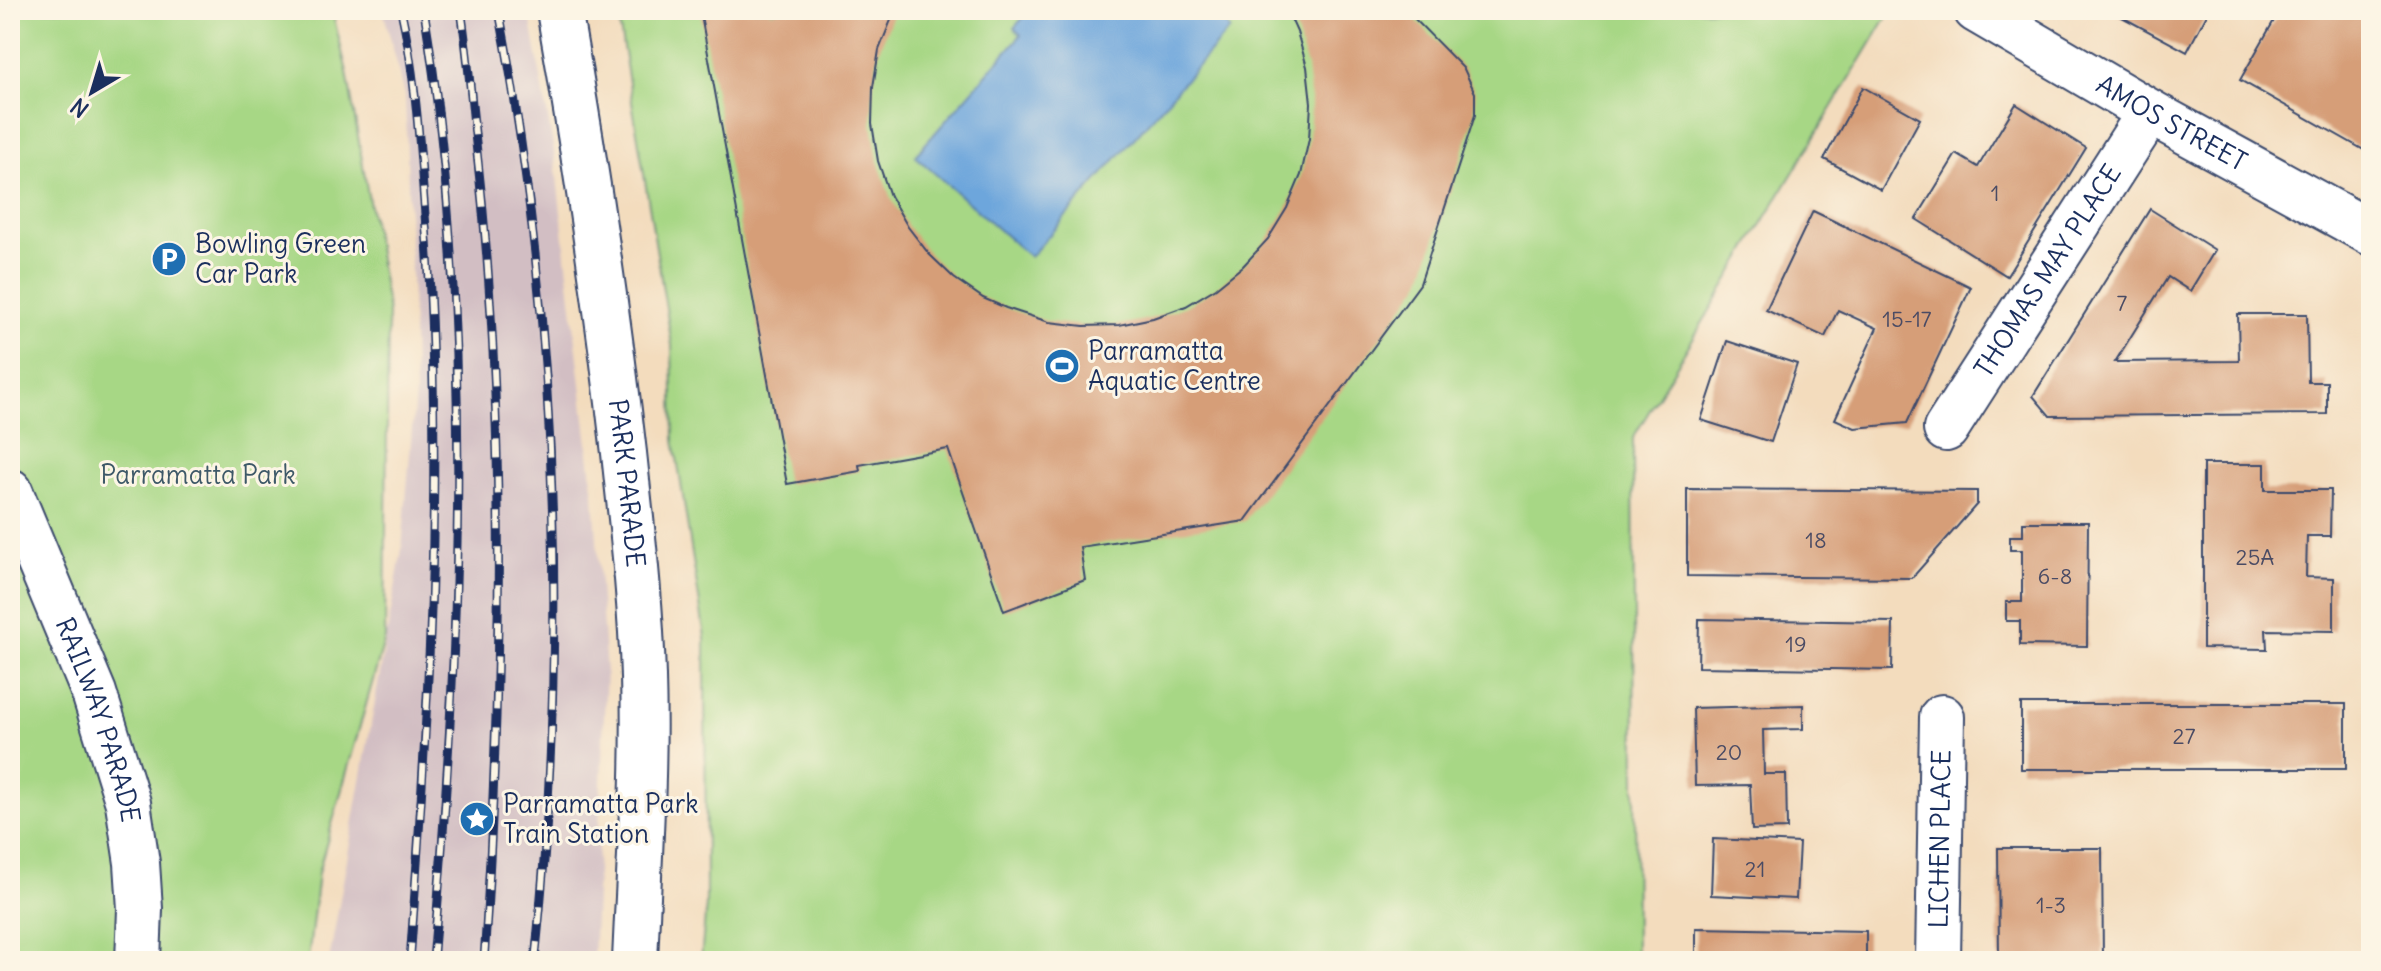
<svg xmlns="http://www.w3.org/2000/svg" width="2381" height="971" font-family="Delius,sans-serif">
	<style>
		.industrial { fill: #d2bec3 }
		.green { fill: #a7d785; stroke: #618372; stroke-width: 2 }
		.water { fill: #6da6dc; stroke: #446a9d; stroke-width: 2 }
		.building { fill: #d69e78 }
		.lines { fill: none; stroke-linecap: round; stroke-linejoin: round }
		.minor-casing { stroke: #3b496c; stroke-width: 48 }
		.minor { stroke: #fff; stroke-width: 44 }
		.rail-casing { stroke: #1b2f5e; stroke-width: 9 }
		.rail { stroke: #fcf5e5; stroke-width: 6; stroke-dasharray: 18; stroke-linecap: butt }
		.labels { text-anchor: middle; stroke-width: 6; stroke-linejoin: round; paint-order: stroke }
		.number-label { font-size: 22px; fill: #4a4b64 }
		.street-label { font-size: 26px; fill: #1b2f5e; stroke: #fcf5e5 }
		.poi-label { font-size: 26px; fill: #1b2f5e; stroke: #fcf5e5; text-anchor: start }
		.park-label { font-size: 26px; fill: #3e5968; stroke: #fcf5e5 }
	</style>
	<rect width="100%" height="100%" fill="#fcf5e5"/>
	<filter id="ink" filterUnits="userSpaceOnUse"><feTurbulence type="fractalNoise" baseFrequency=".0125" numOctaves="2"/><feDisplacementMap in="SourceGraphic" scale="16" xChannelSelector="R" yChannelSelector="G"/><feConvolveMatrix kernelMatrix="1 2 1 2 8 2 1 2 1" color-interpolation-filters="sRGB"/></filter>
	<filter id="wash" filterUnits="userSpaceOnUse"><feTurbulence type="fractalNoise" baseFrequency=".006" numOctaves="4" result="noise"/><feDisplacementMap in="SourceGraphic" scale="32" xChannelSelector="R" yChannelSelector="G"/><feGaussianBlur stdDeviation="1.8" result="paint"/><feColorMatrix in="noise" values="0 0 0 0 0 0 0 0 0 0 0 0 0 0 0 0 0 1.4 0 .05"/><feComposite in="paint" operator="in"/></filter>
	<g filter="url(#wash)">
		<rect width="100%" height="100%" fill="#f3dcbd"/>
		<path class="industrial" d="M383 10H529L554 152 594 496 606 672 593 961H329L402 549 415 393 405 95Z"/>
		<g class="green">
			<path d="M10 10H332L347 72 388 312 385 638 318 873 308 961H10Z"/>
			<path d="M617 10H1891L1633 438 1636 961H701L706 904 705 637 674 439 672 345Z"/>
		</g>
		<path class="water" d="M1030 10H1209L1230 29 1030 257 915 156 1021 35 1014 28Z"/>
		<g id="blocks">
			<g class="building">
				<path d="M700 10H770V12L786 10H895L879 50 873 87 872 124 878 161 890 196 908 227 929 254 954 278 983 298 1006 308 1049 322 1084 326 1119 325 1153 318 1186 306 1216 288 1243 266 1268 239 1287 208 1301 175 1309 139 1311 103 1307 67 1297 32 1287 10H1406L1464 69 1475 93V115L1420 284 1245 521 1080 547 1085 580 1004 611 948 449 859 465 860 471 787 484Z"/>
				<path d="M2109 10H2209L2187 52Z"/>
				<path d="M2280 10H2352L2371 21V154L2240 80Z"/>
				<path d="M1863 87 1920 119 1881 190 1824 159Z"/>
				<path d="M2016 104 2086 148 2007 276 1916 219 1956 154 1978 167Z"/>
				<path d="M2150 209 2215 250 2190 291 2168 277 2115 362 2239 361 2238 314H2307L2308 382H2327V414L2050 416 2033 396Z"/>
				<path d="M1813 211 1971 287 1907 423 1855 428 1835 419 1877 328 1838 310 1825 337 1766 310Z"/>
				<path d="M1727 341 1797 364 1771 442 1701 420Z"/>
				<path d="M2203 464H2265V490H2331L2330 536H2307L2306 577 2334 578V631L2266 630 2267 649 2203 648Z"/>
				<path d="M1687 489 1977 491V504L1912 578 1687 576Z"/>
				<path d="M2023 522H2088L2087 646 2020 645V621H2006V602H2022V550H2010V536H2023Z"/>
				<path d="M1699 619 1893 622 1892 670 1698 667Z"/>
				<rect x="2021" y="704" width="325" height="65"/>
				<path d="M1803 705V729L1763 730 1764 774H1786L1787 829 1752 830 1750 785 1695 786 1693 708Z"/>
				<path d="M1713 839 1799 843 1796 899 1711 895Z"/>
				<path d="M1998 848H2102L2103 961H1999Z"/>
				<path d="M1696 928 1866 931V961H1696Z"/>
			</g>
		</g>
	</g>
	<g filter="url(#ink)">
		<use href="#blocks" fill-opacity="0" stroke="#3b496c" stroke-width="2"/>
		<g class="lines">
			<defs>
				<g id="minor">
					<path id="s1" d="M559 10C585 157 607 305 624 453 632 528 641 602 643 677 646 771 639 866 635 961"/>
					<path id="s2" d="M1976 10 2150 112 2371 233"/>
					<path id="s3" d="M1946 429 2150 112"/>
					<path id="s4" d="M10 491 94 693 128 803 137 863 140 909 138 961"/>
					<path id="s5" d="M1938 961 1942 717"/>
				</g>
			</defs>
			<use href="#minor" class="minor-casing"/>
			<use href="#minor" class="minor"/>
			<defs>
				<g id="rail">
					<path d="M401 10C417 80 420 155 426 227 444 472 428 717 410 961"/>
					<path d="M424 10C475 325 460 645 433 961"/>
					<path d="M461 10C468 54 471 99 476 143 507 415 502 688 484 961"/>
					<path d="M499 10C558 323 568 644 535 961"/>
				</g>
			</defs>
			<use href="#rail" class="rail-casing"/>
			<use href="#rail" class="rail"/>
		</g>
	</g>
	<defs>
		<symbol id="parking-disc" viewBox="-11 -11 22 22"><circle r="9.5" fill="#1f6fb2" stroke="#fcf5e5"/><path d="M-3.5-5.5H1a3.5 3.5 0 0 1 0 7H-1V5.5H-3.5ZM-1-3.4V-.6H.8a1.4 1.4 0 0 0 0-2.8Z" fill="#fff"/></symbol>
		<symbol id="stadium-disc" viewBox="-11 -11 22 22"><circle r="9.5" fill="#1f6fb2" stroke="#fcf5e5"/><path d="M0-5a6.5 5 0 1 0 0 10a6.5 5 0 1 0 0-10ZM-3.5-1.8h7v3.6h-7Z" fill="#fff"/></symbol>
		<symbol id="sight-disc" viewBox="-11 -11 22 22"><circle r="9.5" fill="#1f6fb2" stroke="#fcf5e5"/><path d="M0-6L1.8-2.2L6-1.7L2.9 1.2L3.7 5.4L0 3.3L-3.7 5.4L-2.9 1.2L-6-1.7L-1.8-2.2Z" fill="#fff"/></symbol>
	</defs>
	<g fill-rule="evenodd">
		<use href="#parking-disc" x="149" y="239" width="40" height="40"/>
		<use href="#stadium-disc" x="1042" y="346" width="40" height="40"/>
		<use href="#sight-disc" x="457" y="799" width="40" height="40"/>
	</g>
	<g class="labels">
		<g class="number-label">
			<text x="1995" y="201">1</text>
			<text x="2122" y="311">7</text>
			<text x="1907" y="327">15-17</text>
			<text x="1816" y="548">18</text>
			<text x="2255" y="565">25A</text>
			<text x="2055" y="584">6-8</text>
			<text x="1796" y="652">19</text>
			<text x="2184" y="744">27</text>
			<text x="1729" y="760">20</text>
			<text x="1755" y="877">21</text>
			<text x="2051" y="913">1-3</text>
		</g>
		<g class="street-label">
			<text dy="9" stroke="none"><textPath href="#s2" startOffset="226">AMOS STREET</textPath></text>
			<text dy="9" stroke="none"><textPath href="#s3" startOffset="188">THOMAS MAY PLACE</textPath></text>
			<text dy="9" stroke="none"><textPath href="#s1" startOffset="478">PARK PARADE</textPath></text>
			<text dy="9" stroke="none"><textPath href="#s4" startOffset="246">RAILWAY PARADE</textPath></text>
			<text dy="9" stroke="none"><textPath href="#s5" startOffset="122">LICHEN PLACE</textPath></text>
		</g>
		<g class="poi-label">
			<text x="195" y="253">Bowling Green<tspan x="195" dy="30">Car Park</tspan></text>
			<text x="1088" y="360">Parramatta<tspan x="1088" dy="30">Aquatic Centre</tspan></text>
			<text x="503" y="813">Parramatta Park<tspan x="503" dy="30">Train Station</tspan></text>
		</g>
		<g class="park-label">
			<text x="198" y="484">Parramatta Park</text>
		</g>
	</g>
	<rect width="2381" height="971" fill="none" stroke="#fcf5e5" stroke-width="40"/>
	<g transform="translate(92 92) rotate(218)" stroke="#fcf5e5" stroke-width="6" paint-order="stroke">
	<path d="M0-6L14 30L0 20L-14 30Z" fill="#1b2f5e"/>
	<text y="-12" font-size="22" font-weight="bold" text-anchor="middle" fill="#1b2f5e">N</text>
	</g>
</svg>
